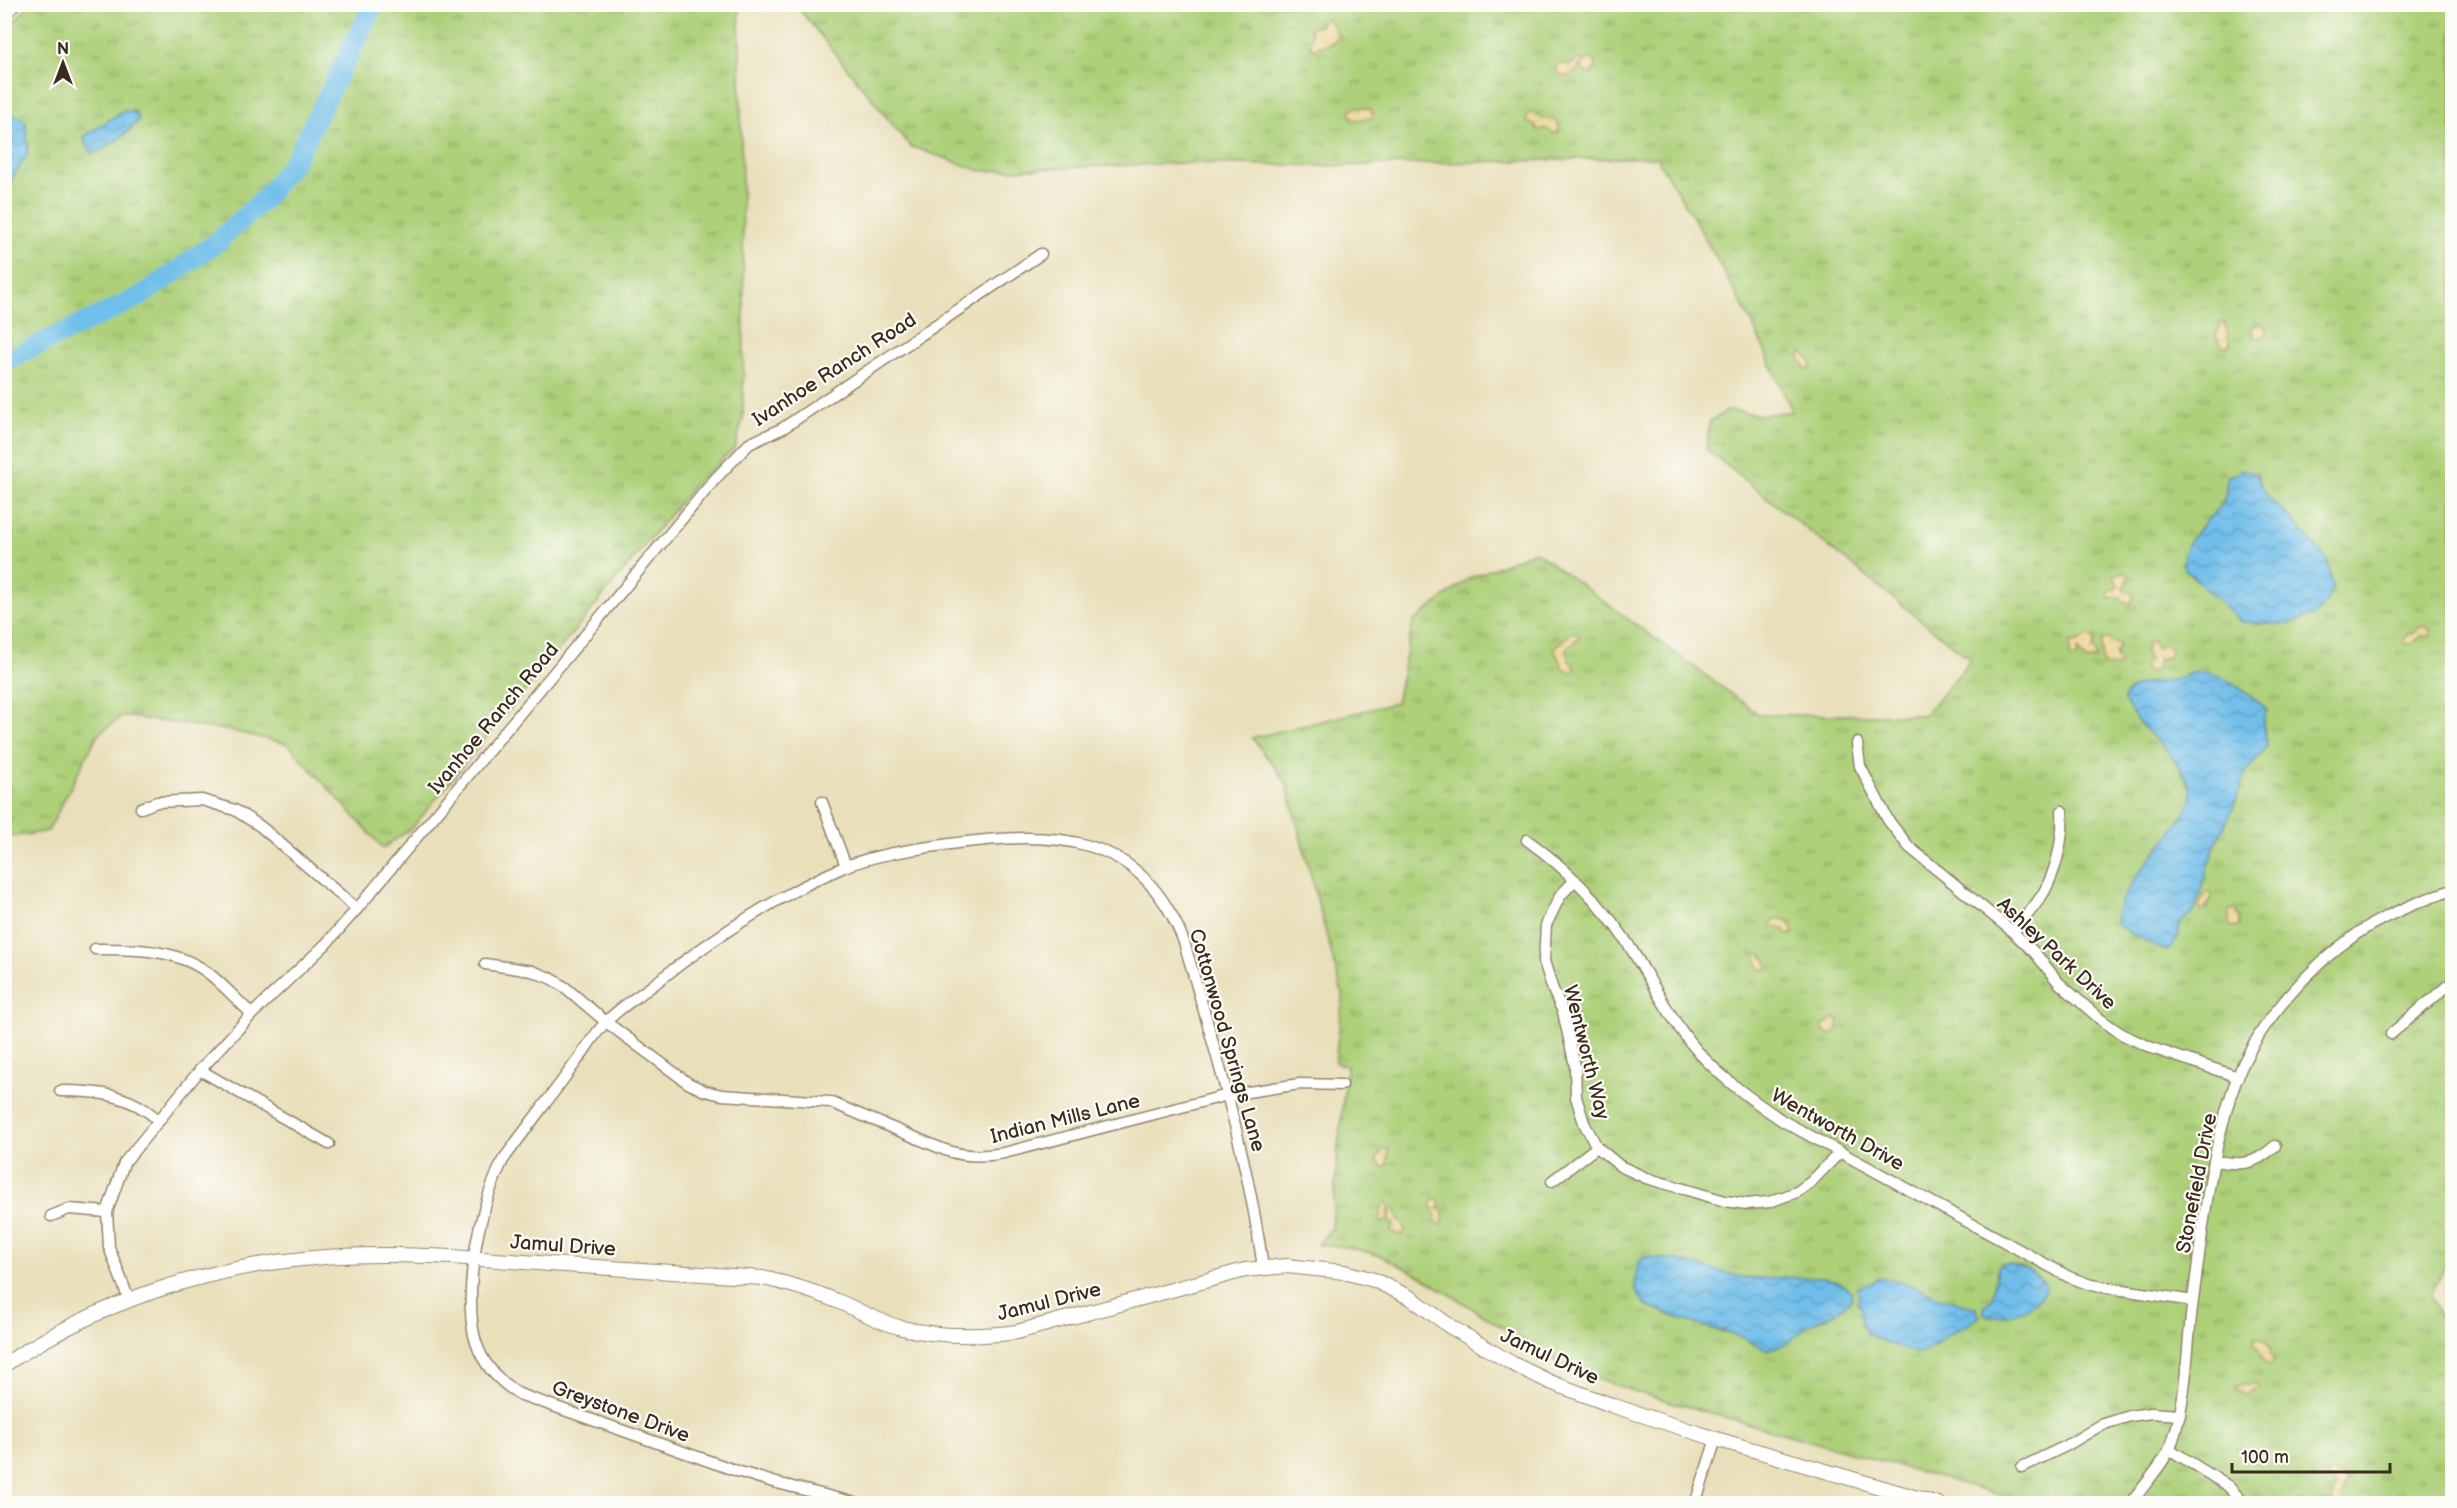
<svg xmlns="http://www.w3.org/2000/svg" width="2457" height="1508" font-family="'Balsamiq Sans',sans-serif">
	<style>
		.grass { fill: url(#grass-tufts); stroke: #747d4c; stroke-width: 1.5 }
		.sand { fill: url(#sand-dots); stroke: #94825e; stroke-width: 1.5 }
		.water { fill: url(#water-waves); stroke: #557484; stroke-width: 1.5 }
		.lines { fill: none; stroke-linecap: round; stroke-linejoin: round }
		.river { stroke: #6fbeea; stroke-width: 20 }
		.minor-casing { stroke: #92846c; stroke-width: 13 }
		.tertiary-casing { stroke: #92846c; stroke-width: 16 }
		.secondary-casing { stroke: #92846c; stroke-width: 17 }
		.minor { stroke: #fff; stroke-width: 10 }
		.tertiary { stroke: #fff; stroke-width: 14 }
		.secondary { stroke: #fff; stroke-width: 15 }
		.labels { text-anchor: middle; stroke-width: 4.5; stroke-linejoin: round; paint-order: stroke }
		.street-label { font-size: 20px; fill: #3b2a1e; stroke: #fdfcf7 }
	</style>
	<defs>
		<pattern id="grass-tufts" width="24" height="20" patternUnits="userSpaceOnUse" patternTransform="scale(1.5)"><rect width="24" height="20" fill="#add079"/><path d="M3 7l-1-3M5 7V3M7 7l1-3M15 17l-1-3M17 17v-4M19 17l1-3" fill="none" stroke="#8ea963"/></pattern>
		<pattern id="sand-dots" width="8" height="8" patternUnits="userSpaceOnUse" patternTransform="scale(1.5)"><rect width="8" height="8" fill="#eeda9e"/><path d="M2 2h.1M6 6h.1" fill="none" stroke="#cdbb88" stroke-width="1.8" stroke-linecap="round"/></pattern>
		<pattern id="water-waves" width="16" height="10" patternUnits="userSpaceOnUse" patternTransform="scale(1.5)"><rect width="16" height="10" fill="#6fbeea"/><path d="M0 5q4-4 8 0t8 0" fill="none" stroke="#5c9bbd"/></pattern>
	</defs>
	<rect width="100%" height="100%" fill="#fdfcf7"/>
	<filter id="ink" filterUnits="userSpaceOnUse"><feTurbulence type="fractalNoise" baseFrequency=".0167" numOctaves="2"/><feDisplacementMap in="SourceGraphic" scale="12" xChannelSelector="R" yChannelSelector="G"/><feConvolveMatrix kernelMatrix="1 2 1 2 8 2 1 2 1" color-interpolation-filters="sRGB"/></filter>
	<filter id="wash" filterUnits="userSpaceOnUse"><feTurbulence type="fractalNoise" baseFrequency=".008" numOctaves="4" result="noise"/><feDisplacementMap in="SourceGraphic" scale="24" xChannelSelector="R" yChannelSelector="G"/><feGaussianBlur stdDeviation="1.35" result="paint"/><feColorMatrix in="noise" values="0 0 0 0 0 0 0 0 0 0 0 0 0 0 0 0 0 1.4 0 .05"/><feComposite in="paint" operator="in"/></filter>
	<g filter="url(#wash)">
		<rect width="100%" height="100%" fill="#e9dfba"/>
		<g class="grass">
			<path d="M29 5H739L744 306 743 418 735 448 696 483 412 828 383 848 288 744 232 731 123 716 98 734 48 831 5 838 4 33Z"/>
			<path d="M796 5H2452V1252L2431 1296 2452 1347V1503H2030L1636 1392 1565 1367 1424 1278 1381 1256 1349 1247 1317 1245 1332 1228 1338 1146 1347 1066 1335 1063 1343 997 1286 782 1252 738 1396 703 1413 622 1468 579 1535 551 1760 715H1924L1971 660 1706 449 1710 421 1729 410 1761 415 1792 411 1752 323 1692 215 1656 157 1331 166 1186 163 981 171 910 146Z"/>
		</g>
		<g class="sand">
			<path d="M1326 19 1331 23 1338 37 1333 42 1313 49 1310 44 1312 36 1310 28 1320 26 1321 22Z"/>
			<path d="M1579 58 1583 61 1576 71 1567 77 1558 75 1557 67 1560 63 1571 65Z"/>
			<circle cx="1589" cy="66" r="7"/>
			<path d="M1355 107 1371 109 1373 114 1372 118 1352 120 1350 112Z"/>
			<path d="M1533 112 1543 119H1553L1559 125V132L1553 133 1546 128 1538 130 1535 124 1527 123V115Z"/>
			<path d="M2221 323 2225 324 2230 343 2227 347 2222 346 2216 336Z"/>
			<circle cx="2259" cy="331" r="7"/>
			<path d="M1802 352 1811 361V368L1806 369 1799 355Z"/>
			<path d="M2122 572 2130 576 2123 590 2133 594V599L2130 603 2124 602 2118 597 2110 598 2108 594 2109 591 2118 587 2114 575Z"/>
			<path d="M2421 626 2429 628 2430 636H2420L2412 644H2405L2404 640 2408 634 2414 633Z"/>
			<path d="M1572 633H1577L1579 637 1567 649 1568 659 1576 669 1571 673 1563 668 1555 651 1556 646Z"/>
			<path d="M2088 636 2093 637 2095 640 2093 649 2096 654V659L2085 661 2078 649 2077 657 2070 658V643L2079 642Z"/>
			<path d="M2103 639H2107L2120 646 2115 655 2120 662 2118 667 2103 666 2101 645Z"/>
			<path d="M2149 642H2153L2157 649 2163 644 2167 645 2172 652 2168 657 2159 659 2157 669 2151 672 2145 670 2143 667 2149 659 2144 652Z"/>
			<path d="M2207 892 2211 893 2212 897 2204 910 2201 911 2199 906 2204 895Z"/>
			<path d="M2232 909C2238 910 2241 922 2238 926L2232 927 2229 924V911Z"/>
			<path d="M1777 919H1783L1790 923 1794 933 1789 935 1784 929 1771 926V923Z"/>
			<path d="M1756 954H1762L1768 966 1766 970 1759 969Z"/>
			<path d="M1834 1018 1839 1020 1837 1032 1829 1035 1824 1032 1823 1026Z"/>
			<path d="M1383 1149 1389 1150 1387 1165 1383 1167 1376 1160Z"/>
			<path d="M1434 1199 1440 1202 1439 1209 1444 1213 1442 1225 1435 1222 1436 1213 1431 1204Z"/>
			<path d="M1385 1203H1389L1388 1220 1383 1223 1380 1221 1382 1207Z"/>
			<path d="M1396 1208 1398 1221H1401L1405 1230 1403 1236 1390 1231 1394 1224 1390 1220 1391 1210Z"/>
			<path d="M2256 1337C2269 1340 2269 1349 2274 1360L2270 1365 2265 1363 2254 1341Z"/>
			<path d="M2255 1383 2258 1385V1389L2251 1391 2246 1396 2235 1389 2238 1385Z"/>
			<path d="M2332 1472 2346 1479 2342 1495 2343 1503H2333L2332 1501 2336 1487 2327 1477Z"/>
		</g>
		<g class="water">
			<path d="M124 111H134L139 119C129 132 108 150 92 153L85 143 84 136Z"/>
			<path d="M10 112 26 121 28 153 5 190V113Z"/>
			<path d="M2241 469 2256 474 2269 499 2292 519 2327 560 2333 587 2325 605 2314 615 2285 624 2241 622 2185 569C2174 546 2212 519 2223 502 2228 495 2224 483 2229 475L2236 474Z"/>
			<path d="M2193 673C2222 668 2242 692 2265 707L2267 710 2263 721 2267 746 2246 772 2232 811 2214 848 2194 912 2183 920 2179 926V936L2171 948 2166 951 2146 942 2116 924C2111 887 2198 818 2191 791 2182 760 2156 742 2136 719 2131 713 2129 706 2123 700 2130 681 2154 683 2170 680 2177 679 2185 675 2193 673Z"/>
			<path d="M1645 1257 1675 1260 1745 1278 1825 1277 1841 1283 1851 1291 1852 1299 1834 1314 1807 1325 1802 1331 1785 1344 1767 1350 1741 1337 1686 1321 1647 1306 1639 1296 1635 1287 1638 1262Z"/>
			<path d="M2001 1264C2016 1262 2040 1273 2046 1288 2036 1309 2011 1317 1989 1316L1984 1313V1307L1992 1299 1998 1267Z"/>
			<path d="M1879 1277C1915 1282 1940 1302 1976 1307L1980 1316C1971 1325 1959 1329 1948 1335 1939 1340 1934 1348 1925 1352 1913 1357 1885 1340 1872 1337L1870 1334 1867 1335 1862 1323 1861 1306 1857 1302 1860 1296 1856 1288 1870 1284Z"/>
		</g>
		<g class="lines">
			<path class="river" d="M4 361 141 296 217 242 264 199 295 160 374 4"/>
		</g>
	</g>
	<g filter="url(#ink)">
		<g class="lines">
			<defs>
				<g id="minor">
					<path d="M1857 743 1860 766 1888 820 1909 847 2013 932 2035 953 2059 983 2100 1019 2123 1035 2152 1048 2238 1077"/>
					<path d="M822 802 846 866"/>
					<path d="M141 808 157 802 202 800 235 810 260 826 357 909"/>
					<path d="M1527 840C1566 868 1599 901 1626 941 1648 974 1665 1010 1689 1041 1715 1074 1749 1098 1783 1121L2069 1277 2091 1285 2193 1301"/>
					<path d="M1575 880 1560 896 1546 925 1544 961 1553 990 1563 1012 1575 1066 1576 1097 1584 1123 1597 1147 1620 1166 1646 1178 1725 1201 1747 1204 1769 1202 1797 1192 1812 1181 1840 1152"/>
					<path d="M2013 932C2023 919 2036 906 2044 892 2057 869 2064 836 2062 811"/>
					<path d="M95 949C135 949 179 948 212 976 226 988 239 1002 252 1014"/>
					<path d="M485 964 532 971 552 979 566 988 606 1022 688 1083 705 1091 722 1095 830 1102 945 1150C965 1157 983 1157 1004 1153L1228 1095 1300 1084 1342 1085"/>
					<path d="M2391 1034 2452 982"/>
					<path d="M200 1070 329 1144"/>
					<path d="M60 1091C97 1091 131 1094 159 1121"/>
					<path d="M2214 1161C2242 1165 2253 1166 2275 1146"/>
					<path d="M1552 1181 1597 1147"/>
					<path d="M51 1216 69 1209 107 1212"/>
					<path d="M129 1300 109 1247 107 1212 124 1163 200 1070 252 1014 326 944 357 909 716 478 749 444 783 428 1041 254"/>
					<path d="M2169 1449 2228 1486 2241 1500"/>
					<path d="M2022 1467 2066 1446 2101 1425 2130 1416 2151 1413 2180 1415"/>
					<path d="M860 1504 773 1482 740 1472 519 1394C471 1364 468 1326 472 1274 476 1234 485 1197 503 1160 527 1127 552 1095 576 1062 586 1049 594 1034 606 1022 619 1008 637 997 652 986 711 939 774 897 844 867 877 854 915 849 950 844 1053 831 1141 830 1184 942 1215 1049 1248 1157 1263 1268"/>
					<path d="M1695 1504 1716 1439"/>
					<path d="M2131 1504C2143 1485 2161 1468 2170 1448 2188 1402 2186 1349 2193 1300 2203 1226 2211 1148 2237 1078 2258 1023 2310 966 2358 933 2386 914 2420 901 2452 890"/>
				</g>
				<path id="tertiary" d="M4 1365C97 1303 203 1267 314 1258 390 1251 473 1258 550 1264 621 1269 692 1273 763 1278 791 1284 816 1292 842 1303 862 1312 881 1323 902 1328 940 1337 979 1337 1017 1332L1245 1270 1287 1266 1344 1272 1374 1280 1411 1298 1451 1327 1513 1364 1550 1382 1614 1406 1716 1439 1938 1504"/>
				<path id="secondary" d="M4 13 12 4"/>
			</defs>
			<use href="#minor" class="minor-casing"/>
			<use href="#tertiary" class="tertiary-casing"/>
			<use href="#secondary" class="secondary-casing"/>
			<use href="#minor" class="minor"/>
			<use href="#tertiary" class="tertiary"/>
			<use href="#secondary" class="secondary"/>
		</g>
	</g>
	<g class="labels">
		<g class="street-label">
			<text transform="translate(834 369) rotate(-33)" y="7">Ivanhoe Ranch Road</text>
			<text transform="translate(493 718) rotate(-50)" y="7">Ivanhoe Ranch Road</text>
			<text transform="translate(2057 953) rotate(43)" y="7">Ashley Park Drive</text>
			<text transform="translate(1228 1040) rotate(74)" y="7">Cottonwood Springs Lane</text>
			<text transform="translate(1587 1052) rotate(76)" y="7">Wentworth Way</text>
			<text transform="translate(1065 1118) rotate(-14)" y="7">Indian Mills Lane</text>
			<text transform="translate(1838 1129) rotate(29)" y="7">Wentworth Drive</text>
			<text transform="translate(2196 1183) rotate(-79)" y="7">Stonefield Drive</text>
			<text transform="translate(563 1245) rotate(4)" y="7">Jamul Drive</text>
			<text transform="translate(1049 1301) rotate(-14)" y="7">Jamul Drive</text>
			<text transform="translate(1550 1356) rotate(25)" y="7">Jamul Drive</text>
			<text transform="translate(621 1411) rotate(20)" y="7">Greystone Drive</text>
		</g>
	</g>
	<rect width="2457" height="1508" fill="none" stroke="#fdfcf7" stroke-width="24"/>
	<g transform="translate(63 63)" stroke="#fdfcf7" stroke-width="4.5" paint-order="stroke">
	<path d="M0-4.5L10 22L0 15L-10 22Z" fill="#3b2a1e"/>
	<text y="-9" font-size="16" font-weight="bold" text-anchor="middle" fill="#3b2a1e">N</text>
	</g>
	<path d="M2232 1463v9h158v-9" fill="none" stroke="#3b2a1e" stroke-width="3"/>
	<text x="2241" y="1463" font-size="18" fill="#3b2a1e" stroke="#fdfcf7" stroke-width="4.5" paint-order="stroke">100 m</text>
</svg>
